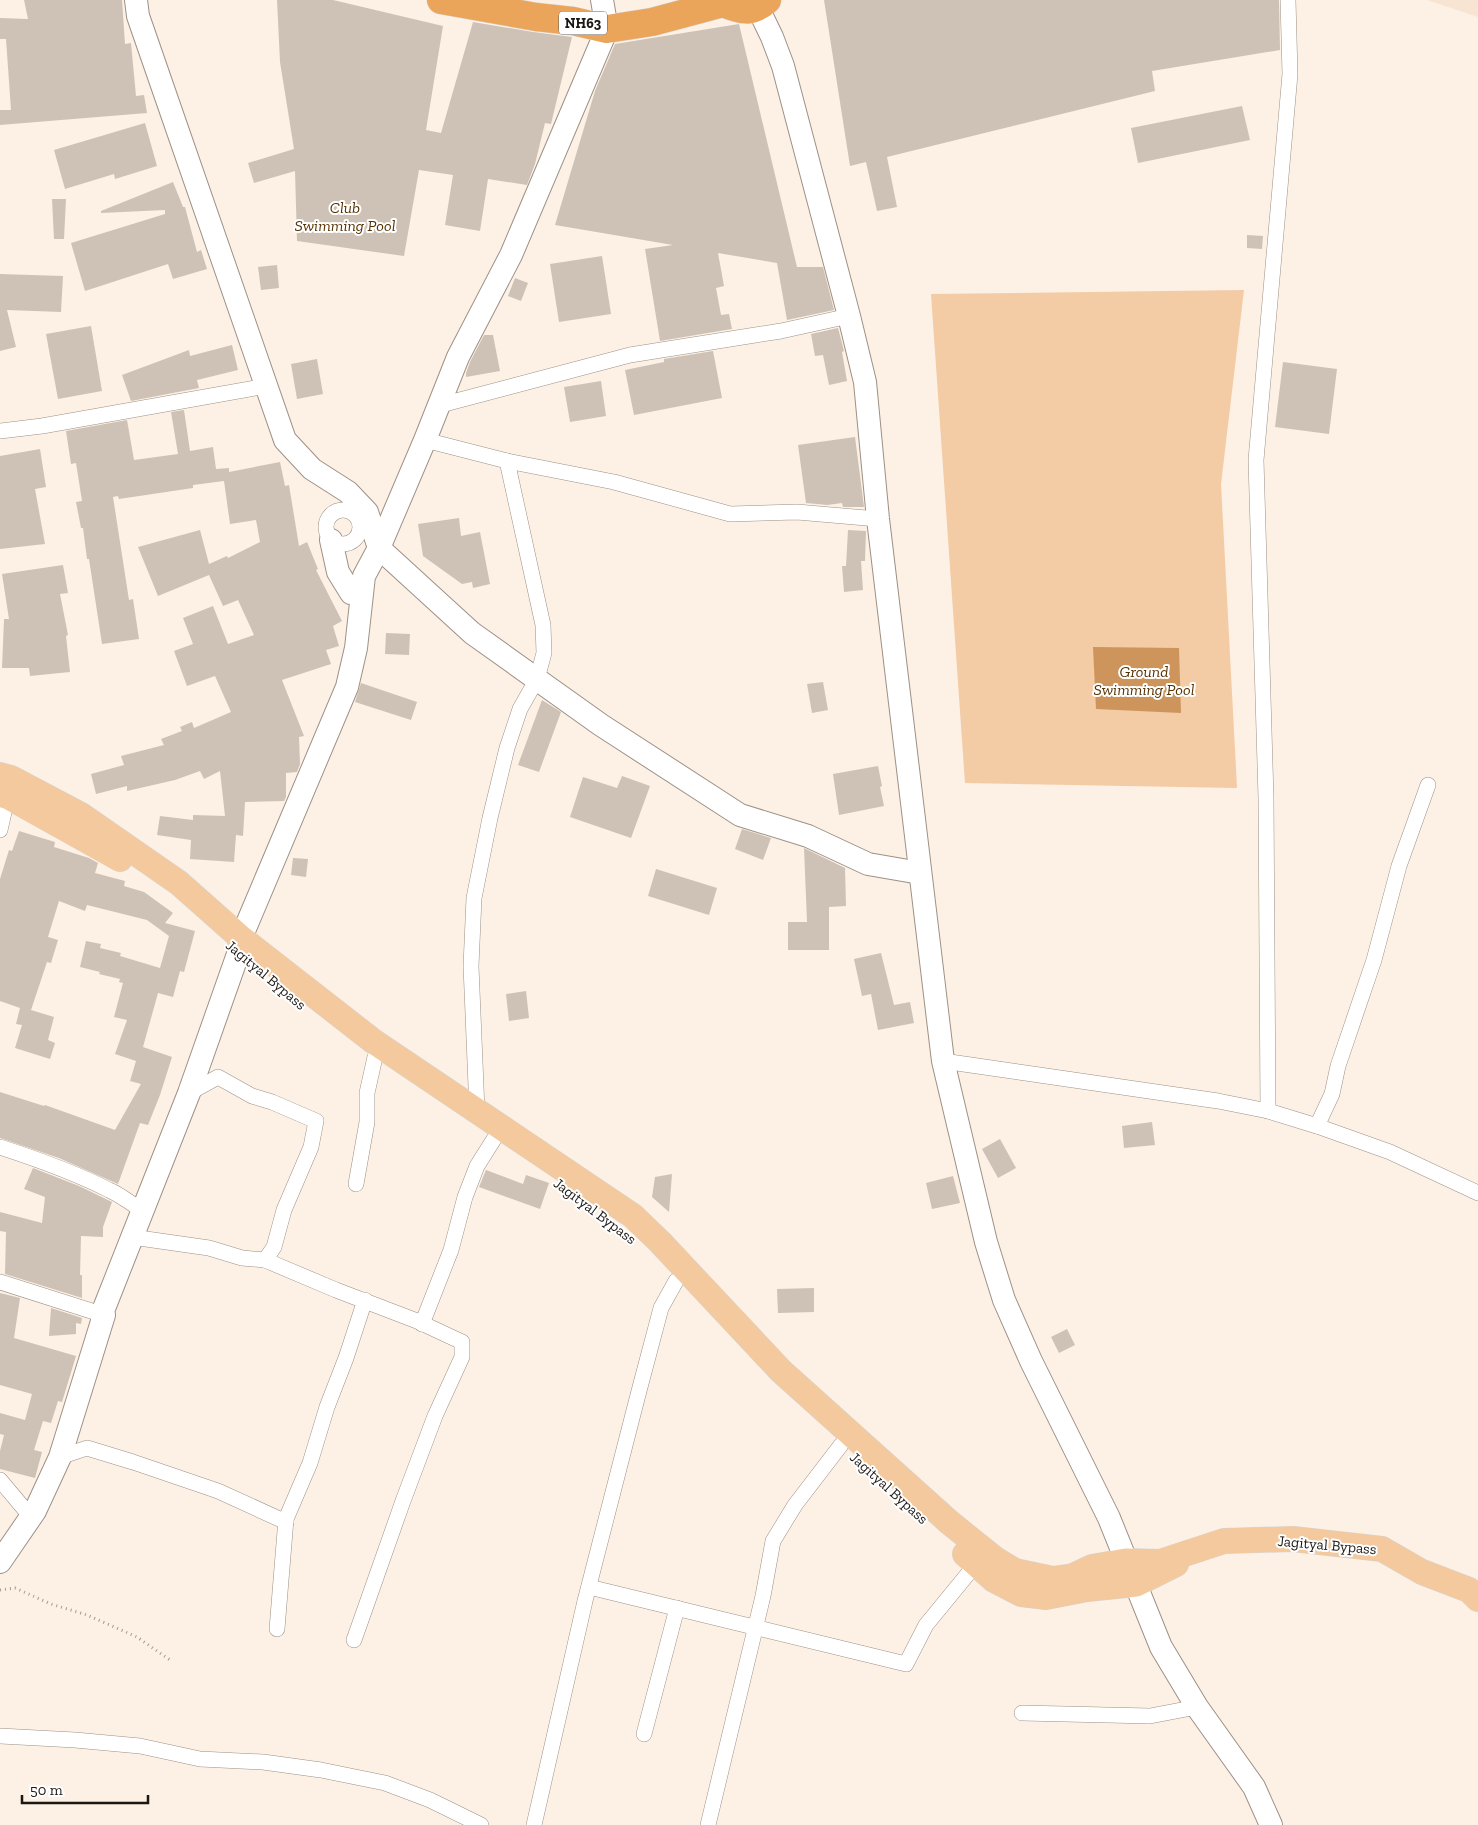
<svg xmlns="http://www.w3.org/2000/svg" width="1478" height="1825" font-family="'Zilla Slab',serif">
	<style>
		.built { fill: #f7e4d2 }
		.green { fill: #f3cba4 }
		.water { fill: #cd955c }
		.building { fill: #cec2b6 }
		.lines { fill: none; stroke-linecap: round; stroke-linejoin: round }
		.street-casing { stroke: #9d9187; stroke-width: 16 }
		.secondary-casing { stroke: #9d9187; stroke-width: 24 }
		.primary-casing { stroke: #d6d5d5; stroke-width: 26 }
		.highway-casing { stroke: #d6d5d5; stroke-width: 29 }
		.path { stroke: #a59b92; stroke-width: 3; stroke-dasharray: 1 4; stroke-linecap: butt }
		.street { stroke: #fff; stroke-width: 15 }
		.secondary { stroke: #fff; stroke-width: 22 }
		.primary { stroke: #f3c99d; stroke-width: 25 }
		.highway { stroke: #eba55b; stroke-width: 28 }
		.labels { text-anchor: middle; stroke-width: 4; stroke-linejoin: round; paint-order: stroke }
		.shield { fill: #fff; stroke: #5f5d5a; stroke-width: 1 }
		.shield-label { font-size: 14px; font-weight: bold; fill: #1b1713 }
		.street-label { font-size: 15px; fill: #1b1713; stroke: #fff }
		.water-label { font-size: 16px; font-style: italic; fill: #563101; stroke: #fff }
	</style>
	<rect width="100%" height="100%" fill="#fdf0e4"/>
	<path class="built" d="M1427 0H1478V17Z"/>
	<path class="green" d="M1244 290 1221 484 1237 788 965 783 931 294Z"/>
	<path class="water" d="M1093 647 1179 648 1181 713 1096 709Z"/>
	<g class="building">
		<path d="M24 0H122L125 44 131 43 136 96 144 95 147 113 0 125V110H11L6 39H0V18L28 19Z"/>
		<path d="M277 0H333L443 26 426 130 441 133 473 22 533 32 572 37 551 124 545 123 535 164 527 185 488 179 480 231 445 225 453 175 419 170 404 256 297 241 295 171 254 183 248 163 294 149 280 62Z"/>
		<path d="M824 0H1279L1280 50 1152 71 1155 91 887 157 897 207 877 211 866 162 850 166Z"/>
		<path d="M739 24 797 267H823L834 310 787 320 777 263 718 253 724 286 716 288 721 315 729 314 732 329 660 341 645 249 673 245 555 225 595 91 615 44Z"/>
		<path d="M1242 106 1250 140 1138 163 1131 128Z"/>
		<path d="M145 123 157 166 115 179 114 174 65 189 54 150Z"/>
		<path d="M173 182 183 207H185L197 252 201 250 207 269 173 279 168 264 85 291 71 243 165 214V210L101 213V211Z"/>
		<path d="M52 199H66L64 239H54Z"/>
		<path d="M1247 235 1263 236 1262 249 1247 248Z"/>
		<path d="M602 256 611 314 559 322 550 264Z"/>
		<path d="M277 265 279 288 261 290 258 267Z"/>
		<path d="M0 274 63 276 61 312 7 310 16 347 0 351Z"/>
		<path d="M515 278 528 283 521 301 508 296Z"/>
		<path d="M91 326 102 391 58 399 46 334Z"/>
		<path d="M838 328 844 351 842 352 847 381 829 385 823 355 815 356 811 334Z"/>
		<path d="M484 335H493L500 371 466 377V373L470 362Z"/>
		<path d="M232 345 238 370 197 380 199 388 131 401 122 375 189 350 190 356Z"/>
		<path d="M713 351 722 398 634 415 625 370 664 362V359Z"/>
		<path d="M317 359 323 394 297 399 291 364Z"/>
		<path d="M1283 362 1337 369 1329 434 1275 427Z"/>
		<path d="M601 381 606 416 570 422 564 387Z"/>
		<path d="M184 410 190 451 213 447 216 469 229 468V472L280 462 285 486 289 485 299 546 307 542 318 569 316 570 342 621 333 626 339 646 326 650 331 664 282 680 304 736 299 737 300 764 297 772 286 773V797L284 801 245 802 243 836 236 835 234 862 190 859 191 840 157 835 160 816 193 820V815L225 816 220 771 204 779 200 771 175 780 127 791V786L96 794 91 774 124 765 121 756 164 745 161 739 182 731 180 727 192 722 194 728 231 712 215 676 187 686 174 651 193 644 183 618 213 606 228 644 254 635 238 600 223 606 209 575 158 596 138 547 200 530 209 564 227 556 228 558 260 542 256 520 230 524 224 481 193 485V488L119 499 118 496 113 497 129 600 133 599 139 639 102 644 89 559H87L83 528H81L76 502 82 501 76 463 71 464 66 431 127 420 134 460 178 454 171 412Z"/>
		<path d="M855 437 864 507H843L842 503 827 505 806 503 798 445Z"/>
		<path d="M40 449 46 487 35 489 45 544 0 549V456Z"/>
		<path d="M459 518 461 536 480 532 490 584 473 588 472 582 462 584 423 556 418 524Z"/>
		<path d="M848 530 866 531 865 561H861L863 590 844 592 842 566H846Z"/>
		<path d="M63 565 68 593 60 594 68 635 66 636 70 672 30 676 29 668H2L4 619H9L2 574Z"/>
		<path d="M386 633 410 634 409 655 385 654Z"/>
		<path d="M823 682 828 710 812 713 807 684Z"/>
		<path d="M361 683 417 702 411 720 355 702Z"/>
		<path d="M542 700 561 712 539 772 518 765Z"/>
		<path d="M878 766 882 786 880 787 884 806 839 815 833 774Z"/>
		<path d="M622 776 650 786 631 838 570 817 583 777 617 788Z"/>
		<path d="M742 829 771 838 763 860 735 849Z"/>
		<path d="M19 831 55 842 54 847 89 858 98 863 95 873 125 881 124 886 144 892 173 913 165 923 195 931 184 972 180 971 173 997 158 993 143 1047 172 1057 160 1095 148 1125 140 1123 118 1184 59 1158 0 1138V1092L44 1106 45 1105 115 1130 141 1084 130 1081 136 1061 115 1054 127 1020 114 1017 123 983 119 982 120 979 99 974 100 972 80 967 86 941 101 944 100 948 121 953 120 956 160 968 169 936 147 920 87 905 85 911 59 901 48 937 58 940 51 963 47 962 31 1010 54 1017 48 1040 55 1043 50 1059 15 1048 22 1025 16 1024 20 1008 0 1001V879L9 850 12 851Z"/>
		<path d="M804 848 845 868 846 906 829 907V950H788V922H807Z"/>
		<path d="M293 858 308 859 306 877 291 875Z"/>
		<path d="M656 869 717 888 709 915 648 896Z"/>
		<path d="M881 953 894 1005 910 1002 914 1023 878 1030 871 994 862 996 854 959Z"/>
		<path d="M526 991 529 1018 509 1021 506 994Z"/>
		<path d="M1152 1122 1155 1145 1124 1148 1122 1126Z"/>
		<path d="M1000 1139 1016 1168 998 1178 982 1149Z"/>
		<path d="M33 1168 79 1186 112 1202 103 1227V1237L81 1236 80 1275H82V1298L5 1274 6 1232 0 1231V1212L42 1223 45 1197 24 1189Z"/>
		<path d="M486 1170 523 1184 526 1175 549 1183 540 1209 479 1187Z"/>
		<path d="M672 1174 669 1212 652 1197 655 1177Z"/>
		<path d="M953 1176 960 1203 932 1209 926 1183Z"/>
		<path d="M814 1288V1312L778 1313 777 1289Z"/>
		<path d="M0 1293 20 1298 14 1338 76 1356 62 1402 58 1401 51 1423 43 1421 34 1450 42 1452 35 1478 0 1469V1451L4 1435 0 1434V1413L25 1420 32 1394 0 1385Z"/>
		<path d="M51 1308 82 1318 81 1324 76 1323V1334L49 1336Z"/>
		<path d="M1067 1329 1075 1345 1059 1353 1051 1337Z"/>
	</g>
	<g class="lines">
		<defs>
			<g id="street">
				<path d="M437 406 630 355 781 331 849 316"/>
				<path d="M0 431 42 426 266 386"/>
				<path d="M425 440 507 461 614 482 730 514 797 512 878 519"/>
				<circle cx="343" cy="527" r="17"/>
				<path d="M0 830 9 790"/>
				<path d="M943 1061 1218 1101 1268 1111 1317 1126 1390 1152 1478 1193"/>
				<path d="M477 1110 471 966 474 898 490 818 507 748 520 709 537 679 544 653 543 625 507 461"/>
				<path d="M1268 1111 1266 798 1256 460 1290 74 1288 0"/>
				<path d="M1317 1126 1332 1094 1338 1066 1374 960 1399 866 1428 785"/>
				<path d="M0 1147C37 1159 74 1172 109 1190 121 1195 131 1204 142 1210"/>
				<path d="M356 1184 367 1122V1093L375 1057"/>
				<path d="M132 1237 209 1248 242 1258 265 1260 274 1247 284 1210 311 1147 316 1121 272 1102 252 1096 218 1077 189 1093"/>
				<path d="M265 1260 336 1290 417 1321 462 1342V1357L435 1416 403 1501 354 1640"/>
				<path d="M0 1282 104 1315"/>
				<path d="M422 1324 451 1250 465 1197 477 1166 494 1139"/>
				<path d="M60 1457 87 1448 133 1462 218 1491 286 1522"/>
				<path d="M0 1480 31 1517"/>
				<path d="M589 1587 906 1664 926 1625 976 1564"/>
				<path d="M277 1629 286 1519 310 1463 327 1407 346 1358 365 1300"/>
				<path d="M1022 1713 1150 1716 1197 1707"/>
				<path d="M644 1734 677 1608"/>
				<path d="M0 1736 75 1740 140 1746 200 1759 263 1762 321 1770 385 1783 430 1800 481 1825"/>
				<path d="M534 1825 585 1601 639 1391 661 1308 676 1281"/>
				<path d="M708 1825 763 1596 773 1541 795 1505 841 1445"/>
			</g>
			<g id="secondary">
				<path d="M136 0 138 16 285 440 312 469 348 492 367 512 379 548 472 633 601 725 740 815 808 836 868 864 920 873"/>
				<path d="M758 8 772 37 783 66 849 316 865 382 878 519 943 1061 986 1242 1004 1300 1031 1361 1109 1518 1161 1647 1197 1707 1254 1787 1271 1825"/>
				<path d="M331 540 338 572 351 593 362 591"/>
				<path d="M0 1562 35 1511 60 1457 104 1315 103 1311 189 1093 238 954 241 938 347 687 356 648 364 576 379 548 425 440 458 357 511 255 607 29 602 0"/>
			</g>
			<g id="primary">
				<path d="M0 775 11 778 81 815 179 883 241 938 373 1041 633 1216 660 1242 781 1371 949 1522 995 1559 1015 1571 1053 1579 1073 1576 1092 1567 1126 1561 1160 1562 1224 1541 1293 1539 1382 1549 1422 1572 1469 1590 1478 1599"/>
				<path d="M0 794 9 797 120 859"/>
				<path d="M965 1554 994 1580 1021 1594 1046 1597 1087 1589 1136 1584 1176 1564"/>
			</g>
			<g id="highway">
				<path d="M441 0 536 17 573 21 607 29 652 22 723 3"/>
				<path d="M721 0 723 3C740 10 752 14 767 0"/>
			</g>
		</defs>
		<use href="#street" class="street-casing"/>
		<use href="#secondary" class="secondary-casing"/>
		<use href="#primary" class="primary-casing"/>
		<use href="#highway" class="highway-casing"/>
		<path class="path" d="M0 1590 15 1588 51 1604 87 1615 137 1637 170 1660"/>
		<use href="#street" class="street"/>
		<use href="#secondary" class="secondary"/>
		<use href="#primary" class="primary"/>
		<use href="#highway" class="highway"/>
	</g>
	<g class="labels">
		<rect class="shield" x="559" y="11.5" width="48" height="23" rx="4"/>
		<g class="shield-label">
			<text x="583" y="28">NH63</text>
		</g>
		<g class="street-label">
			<text transform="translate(266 975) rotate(40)" y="5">Jagityal Bypass</text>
			<text transform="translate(595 1211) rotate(37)" y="5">Jagityal Bypass</text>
			<text transform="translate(889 1488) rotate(42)" y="5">Jagityal Bypass</text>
			<text transform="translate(1327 1545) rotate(5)" y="5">Jagityal Bypass</text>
		</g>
		<g class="water-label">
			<text x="345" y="213">Club<tspan x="345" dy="18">Swimming Pool</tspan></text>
			<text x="1144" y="677">Ground<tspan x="1144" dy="18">Swimming Pool</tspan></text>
		</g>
	</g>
	<path d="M22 1795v8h126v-8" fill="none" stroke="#1b1713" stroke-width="2.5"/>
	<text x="30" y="1795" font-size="15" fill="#1b1713" stroke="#ffffff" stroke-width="4" paint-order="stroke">50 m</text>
</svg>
